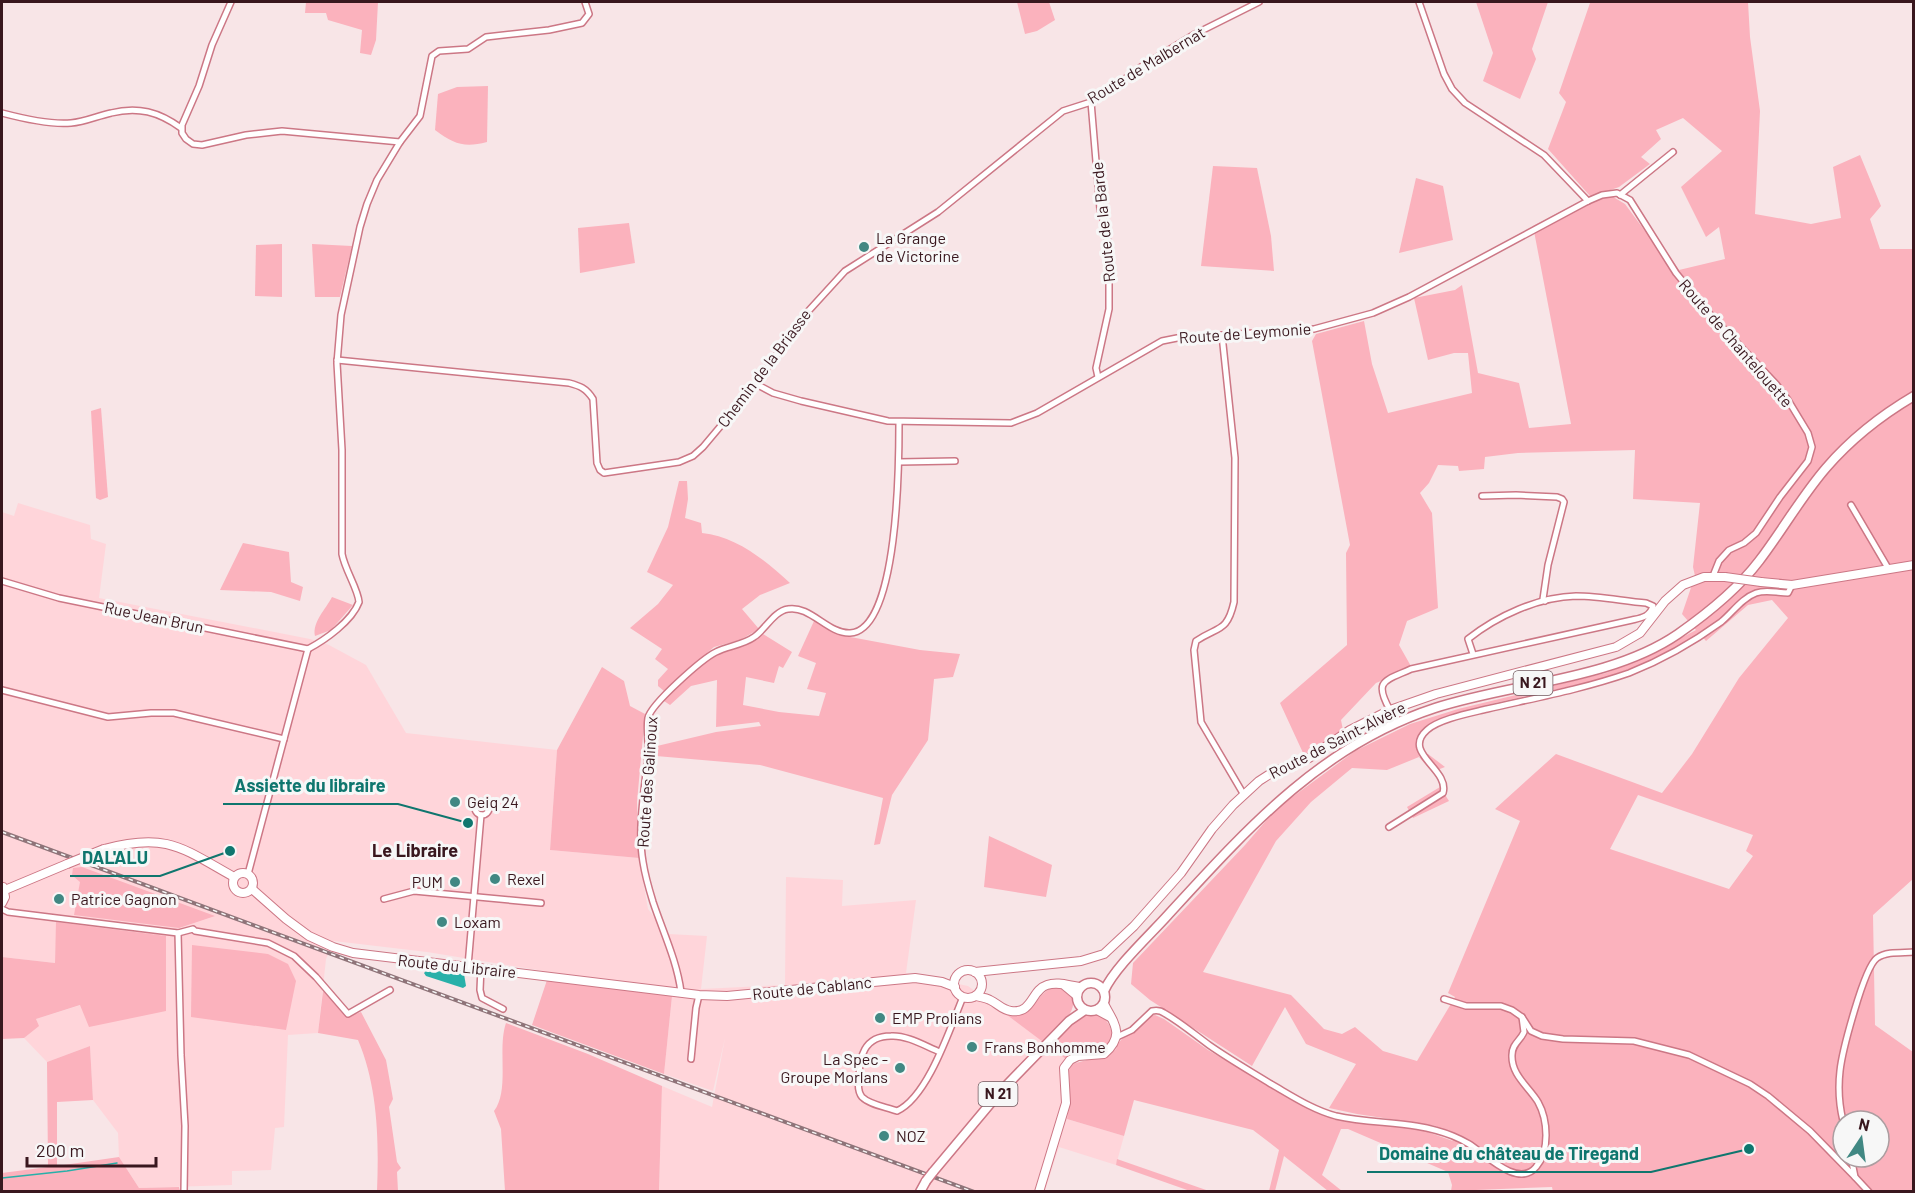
<svg xmlns="http://www.w3.org/2000/svg" width="1915" height="1193" font-family="Barlow,sans-serif">
	<style>
		.built { fill: #ffd5da }
		.green { fill: #fbb2bd; fill-rule: evenodd }
		.water { fill: #28b0a9 }
		.lines { fill: none; stroke-linecap: round; stroke-linejoin: round }
		.stream { stroke: #28b0a9; stroke-width: 1.5 }
		.street-casing { stroke: #cc7785; stroke-width: 8 }
		.secondary-casing { stroke: #cc7785; stroke-width: 10 }
		.primary-casing { stroke: #cc7785; stroke-width: 11 }
		.street { stroke: #fff; stroke-width: 5 }
		.secondary { stroke: #fff; stroke-width: 8 }
		.primary { stroke: #fff; stroke-width: 8 }
		.rail-casing { stroke: #8f7479; stroke-width: 4 }
		.rail { stroke: #f7f7f7; stroke-width: 1.5; stroke-dasharray: 4.5; stroke-linecap: butt }
		.secondary-bridge-casing { stroke: #cc7785; stroke-width: 10; stroke-linecap: butt }
		.primary-bridge-casing { stroke: #cc7785; stroke-width: 11; stroke-linecap: butt }
		.secondary-bridge { stroke: #fff; stroke-width: 8 }
		.primary-bridge { stroke: #fff; stroke-width: 8 }
		.poi-dot { fill: #418883; stroke: #f7f7f7; stroke-width: 2 }
		.labels { text-anchor: middle; stroke-width: 6; stroke-linejoin: round; paint-order: stroke }
		.shield { fill: #f7f7f7; stroke: #725a5f; stroke-width: 1.5 }
		.shield-label { font-size: 15px; font-weight: bold; fill: #39171e }
		.street-label { font-size: 16px; fill: #39171e; stroke: #f7f7f7 }
		.poi-label { font-size: 16px; fill: #39171e; stroke: #f7f7f7; text-anchor: start }
		.neighbourhood-label { font-size: 18px; font-weight: bold; fill: #39171e; stroke: #f7f7f7 }
		.leader { fill: none; stroke: #0f766e; stroke-width: 2 }
		.callout-dot { fill: #0f766e; stroke: #f7f7f7; stroke-width: 2 }
		.callout-label { font-size: 18px; text-anchor: middle; font-weight: bold; fill: #0f766e; stroke: #f7f7f7; stroke-width: 6; stroke-linejoin: round; paint-order: stroke }
	</style>
	<rect width="100%" height="100%" fill="#f8e5e7"/>
	<path class="built" d="M18 503 90 525 91 539 106 544 99 598 310 639 329 645 366 665 406 733 557 750 550 850 639 858 648 909 668 934 707 936 701 989 785 985 786 877 843 880 842 906 916 900 906 973 968 986 1077 1067 1067 1119 1124 1136 1116 1165 1059 1147 1045 1191H659L662 1086 712 1107 725 1038 713 1091 664 1074 672 996 547 980 544 971 427 952 334 941 326 959 318 1033 288 1035 284 1127 275 1128 271 1170 232 1171V1185L139 1188 119 1157 118 1133 93 1100 90 1046 47 1062 24 1038 38 1026 36 1019 81 1005 57 922 55 963 2 957V512L14 516Z"/>
	<g class="green">
		<path d="M306 2H378L376 40 371 55 360 53 362 30 328 20 326 13H305Z"/>
		<path d="M1017 2H1049L1055 20 1037 31 1025 34Z"/>
		<path d="M1476 2H1548L1532 49 1536 59 1520 99 1483 81 1493 53Z"/>
		<path d="M1586 2H1748L1750 37 1760 111 1755 214 1811 224 1841 218 1833 167 1860 155 1881 206 1870 219 1880 249H1913V879L1873 915 1875 1025 1913 1052V1191L1553 1192 1552 1187 1451 1191 1452 1185 1448 1172 1348 1129H1341L1322 1175 1342 1191H1328L1284 1156 1275 1191H1269L1279 1150 1253 1130 1134 1100 1124 1136 1067 1119 1070 1099 1068 1073 1072 1064 1109 1054 1116 1049 1118 1043 1124 1037 1149 1016 1155 1015 1164 1019 1208 1050 1307 1108 1343 1121 1419 1129 1453 1141 1436 1126 1357 1114 1329 1108 1356 1064 1306 1044 1285 1007 1252 1066 1150 1000 1131 984 1133 963 1245 845 1276 809 1355 751 1410 724 1458 709 1606 673 1637 661 1696 630 1682 614 1695 576 1693 567 1700 503 1633 499 1635 450 1518 453 1485 457 1484 469 1459 471 1458 466 1438 465 1429 483 1420 493 1432 513 1438 608 1407 621 1399 645 1412 668 1376 683 1341 720 1343 730 1304 755 1280 703 1347 645 1346 553 1350 545 1312 341 1316 334 1364 321 1372 364 1388 413 1472 393 1468 353H1454L1428 360 1414 298 1455 290 1462 285 1478 373 1519 383 1529 428 1571 424 1533 226 1590 196 1548 149 1566 102 1559 93 1590 3ZM1683 118 1722 151 1681 187 1706 237 1719 227 1725 259 1679 270 1667 252 1645 231 1625 204 1605 192 1619 187 1650 164 1641 157 1661 139 1656 130ZM1772 600 1788 618 1739 678 1692 754 1662 793 1556 754 1495 809 1520 821 1448 993 1455 997 1417 1061 1383 1051 1355 1027 1342 1034 1324 1029 1291 995 1203 972 1276 841 1311 802 1352 768 1387 770 1419 757 1432 772 1445 767 1428 754 1419 757 1418 739 1423 731 1436 721 1486 705 1598 680 1649 662 1700 634 1706 641 1748 605ZM1638 795 1753 835 1746 851 1753 856 1729 889 1610 849ZM1843 1121H1879V1157H1843Z"/>
		<path d="M488 86 487 142C464 148 454 144 435 130L438 94 457 87Z"/>
		<path d="M1213 166 1257 168 1271 236 1274 271 1201 266Z"/>
		<path d="M1416 178 1443 186 1453 240 1399 253Z"/>
		<path d="M629 223 635 263 580 273 578 228Z"/>
		<path d="M282 244V297L255 296 256 245Z"/>
		<path d="M312 244 352 246 340 297H315Z"/>
		<path d="M101 408 108 497 100 500 96 498 91 411Z"/>
		<path d="M679 481H687L688 499 685 518 701 523 702 533C736 536 766 561 790 583L760 595 742 609 759 629 740 640 714 647 707 653 713 657C730 649 748 645 763 634L792 652 783 668 779 666 774 683 746 677 743 705 779 712 819 716 826 693 807 689 816 663 798 656 814 621 845 636 920 650 960 654 953 677 934 679 928 740 892 795 880 844 874 845 883 798 760 765 656 756 657 746 716 732 761 726 759 722 716 727 717 680 691 686 670 705 658 697 664 691 658 686V680L668 669 655 659 662 649 630 628 658 604 673 585 647 572 668 527Z"/>
		<path d="M243 543 289 552 291 582 303 587 300 601 271 592 220 590Z"/>
		<path d="M332 597 353 605 331 630 315 636C312 622 326 609 332 597Z"/>
		<path d="M602 667 624 681 630 706 645 714 637 802 639 858 550 850 557 750Z"/>
		<path d="M1440 787 1449 801 1413 818 1407 807Z"/>
		<path d="M989 836 1052 865 1046 897 984 887Z"/>
		<path d="M82 867 215 916 179 928 74 915 80 882 72 875 73 868Z"/>
		<path d="M56 922 166 936V1011L89 1027 80 1005 36 1019 39 1026 24 1038 2 1039V957L55 963Z"/>
		<path d="M192 945 268 954 288 964 296 981 286 1030 191 1017Z"/>
		<path d="M547 980 672 996 664 1074 532 1025Z"/>
		<path d="M1053 987C1060 987 1065 989 1070 995 1083 1010 1053 1032 1043 1042L1007 1015C1040 1013 1030 999 1053 987Z"/>
		<path d="M323 991 347 1017 361 1012 386 1060 393 1099 389 1107 397 1162 401 1168 397 1172 398 1191H377C379 1141 378 1087 358 1040L318 1033Z"/>
		<path d="M1099 1014C1113 1023 1120 1047 1098 1051 1083 1054 1080 1048 1066 1059L1050 1047 1081 1016Z"/>
		<path d="M506 1023 588 1054 662 1086 659 1191H505L501 1129 494 1111C510 1090 497 1049 506 1023Z"/>
		<path d="M90 1046 93 1100 57 1102V1166L119 1157 139 1188 179 1187 180 1191H2V1173L48 1167 47 1062Z"/>
		<path d="M1117 1159 1209 1191H1190L1116 1165Z"/>
	</g>
	<path class="water" d="M427 970 464 974 466 986 463 988 426 976 424 973Z"/>
	<g class="lines">
		<path class="stream" d="M2 1178 67 1171 117 1163"/>
		<defs>
			<g id="street">
				<path d="M231 2 212 45 199 86 182 125V133L186 139 193 144 202 145 246 135 282 131 400 142"/>
				<path d="M1419 2 1444 74 1452 89 1465 103 1544 155 1588 201"/>
				<path d="M1091 102 1100 209 1107 234 1109 263V309L1096 368 1098 377"/>
				<path d="M2 113C21 118 51 125 71 123 85 122 97 116 111 113 138 106 159 112 181 128"/>
				<path d="M1620 195 1673 152"/>
				<path d="M1222 335 1235 458 1234 602C1227 633 1218 626 1196 641L1194 650 1201 722 1244 795"/>
				<path d="M337 360 569 383C580 386 586 388 593 399L597 463 600 470 604 473 679 462 693 456 703 447 756 384 802 318 845 271 938 212 1063 111 1091 102 1103 95 1141 67 1195 34 1259 2"/>
				<path d="M756 384 773 393 801 401 888 421 1011 423 1037 413 1162 341 1177 338 1314 329 1373 313 1409 297 1588 201 1602 195 1617 193 1630 200 1676 273 1709 313 1776 384 1788 400 1808 433 1812 447 1808 461 1780 497 1756 533 1744 543 1729 550 1719 561 1713 576"/>
				<path d="M899 462 955 461"/>
				<path d="M1482 496 1516 495 1557 497 1562 499 1564 502 1548 565 1543 599 1545 601"/>
				<path d="M1851 505 1888 568"/>
				<path d="M2 581 59 598 308 649"/>
				<path d="M308 649C325 640 352 621 359 602 358 589 345 570 342 554V450L337 363 341 315 360 227 367 204 377 180 400 142 420 116 432 56 439 51 468 49 486 37 549 30 582 23 589 14 585 2"/>
				<path d="M2 690 108 717 151 713H174L284 739"/>
				<path d="M1390 710C1373 680 1385 681 1411 669L1632 620C1641 618 1650 617 1653 606L1646 603C1623 601 1599 596 1576 596 1538 597 1497 616 1468 639L1473 654"/>
				<circle cx="482" cy="808" r="7"/>
				<path d="M1389 827 1443 793C1450 769 1401 753 1427 730 1439 719 1471 713 1487 709 1535 698 1583 689 1629 673 1662 660 1692 643 1721 622 1732 613 1742 598 1756 593 1767 589 1776 593 1788 593L1792 585"/>
				<path d="M248 874 308 649"/>
				<path d="M384 899 414 891 541 903"/>
				<path d="M2 909 8 912 178 933 193 929 195 931 268 943 294 956 316 977 348 1014 390 990"/>
				<path d="M178 933 181 1055 185 1126 184 1192"/>
				<path d="M468 966 481 815"/>
				<path d="M481 967 480 990 482 998 503 1009"/>
				<path d="M681 992C677 961 663 932 653 902 649 889 645 875 643 862 637 827 645 789 648 754 649 742 646 730 648 718 651 704 702 659 716 652 727 646 743 645 754 637 765 630 774 611 788 609 810 605 828 634 850 633 899 631 899 459 899 423"/>
				<path d="M1444 999 1466 1006H1501L1512 1010 1522 1017 1531 1031 1542 1036 1563 1039 1634 1041 1689 1055 1750 1084 1768 1096 1810 1131 1855 1177"/>
				<path d="M1117 1037 1132 1030 1152 1011C1157 1010 1160 1010 1164 1013 1180 1022 1194 1034 1209 1045 1229 1059 1250 1071 1271 1084 1292 1096 1313 1110 1336 1116 1376 1125 1412 1120 1453 1136 1458 1138 1464 1141 1469 1144 1484 1153 1518 1189 1536 1167 1550 1151 1548 1120 1538 1102 1529 1087 1511 1075 1512 1055 1512 1044 1520 1041 1524 1032L1522 1017"/>
				<path d="M940 1052C925 1046 907 1035 891 1036 864 1036 859 1057 859 1079 858 1085 858 1092 862 1097 870 1105 887 1107 897 1111 928 1097 950 1028 963 997"/>
				<path d="M691 1059 696 1008 699 995"/>
				<path d="M1843 1121C1839 1104 1838 1088 1840 1071 1842 1052 1864 967 1877 958 1887 951 1903 953 1914 952"/>
				<path d="M1851 1157 1855 1177 1869 1192"/>
			</g>
			<g id="secondary">
				<path d="M1761 582 1792 585 1914 565"/>
				<path d="M104 849C167 832 182 848 234 877"/>
				<circle cx="243" cy="883" r="10"/>
				<path d="M252 889 286 919 309 936 333 947 353 953 699 995 727 996 915 978 942 982 955 987"/>
				<path d="M5 890 67 864"/>
				<path d="M2 903 5 897 3 887"/>
				<circle cx="968" cy="984" r="14"/>
				<path d="M975 972 1081 961 1104 954 1134 926 1181 873 1212 829 1233 805 1259 781 1273 772 1309 758 1350 730 1390 710 1436 694 1616 647 1640 633 1665 601 1683 585 1704 577H1725"/>
				<path d="M1065 986 1077 996"/>
				<path d="M976 996C980 997 986 998 990 1000 997 1003 1002 1010 1011 1011 1033 1014 1031 990 1047 985 1058 981 1070 986 1081 987"/>
				<path d="M1097 1010 1110 1017"/>
				<path d="M1039 1192 1066 1103 1064 1068 1070 1060 1078 1056 1104 1054C1125 1036 1115 1024 1104 1004"/>
			</g>
			<g id="primary">
				<circle cx="1091" cy="997" r="14"/>
				<path d="M1104 991C1115 967 1149 936 1167 916 1246 830 1321 745 1435 708 1512 683 1611 680 1678 634 1708 613 1737 590 1759 561 1782 531 1801 497 1826 468 1851 439 1880 416 1914 396"/>
				<path d="M933 1172 1000 1092 1069 1021 1085 1010"/>
				<path d="M920 1192 926 1181"/>
			</g>
		</defs>
		<use href="#street" class="street-casing"/>
		<use href="#secondary" class="secondary-casing"/>
		<use href="#primary" class="primary-casing"/>
		<use href="#street" class="street"/>
		<use href="#secondary" class="secondary"/>
		<use href="#primary" class="primary"/>
		<defs>
			<path id="rail" d="M2 832 974 1192"/>
		</defs>
		<use href="#rail" class="rail-casing"/>
		<use href="#rail" class="rail"/>
		<defs>
			<g id="secondary-bridge">
				<path d="M1725 577 1761 582"/>
				<path d="M67 864 104 849"/>
			</g>
			<path id="primary-bridge" d="M926 1181 933 1172"/>
		</defs>
		<use href="#secondary-bridge" class="secondary-bridge-casing"/>
		<use href="#primary-bridge" class="primary-bridge-casing"/>
		<use href="#secondary-bridge" class="secondary-bridge"/>
		<use href="#primary-bridge" class="primary-bridge"/>
	</g>
	<g class="poi-dot">
		<circle cx="864" cy="247" r="6"/>
		<circle cx="455" cy="802" r="6"/>
		<circle cx="495" cy="879" r="6"/>
		<circle cx="455" cy="882" r="6"/>
		<circle cx="59" cy="899" r="6"/>
		<circle cx="442" cy="922" r="6"/>
		<circle cx="880" cy="1018" r="6"/>
		<circle cx="972" cy="1047" r="6"/>
		<circle cx="900" cy="1068" r="6"/>
		<circle cx="884" cy="1136" r="6"/>
	</g>
	<g class="labels">
		<g class="shield">
			<rect x="1513.5" y="671" width="39" height="24" rx="4.5"/>
			<rect x="978.5" y="1082" width="39" height="24" rx="4.5"/>
		</g>
		<g class="shield-label">
			<text x="1533" y="688">N 21</text>
			<text x="998" y="1099">N 21</text>
		</g>
		<g class="street-label">
			<text transform="translate(1146 65) rotate(-31)" y="6">Route de Malbernat</text>
			<text transform="translate(1103 222) rotate(-96)" y="6">Route de la Barde</text>
			<text transform="translate(1245 333) rotate(-4)" y="6">Route de Leymonie</text>
			<text transform="translate(1736 343) rotate(49)" y="6">Route de Chantelouette</text>
			<text transform="translate(764 368) rotate(-53)" y="6">Chemin de la Briasse</text>
			<text transform="translate(154 617) rotate(12)" y="6">Rue Jean Brun</text>
			<text transform="translate(1337 740) rotate(-27)" y="6">Route de Saint-Alvère</text>
			<text transform="translate(647 782) rotate(-86)" y="6">Route des Galinoux</text>
			<text transform="translate(457 966) rotate(6)" y="6">Route du Libraire</text>
			<text transform="translate(812 988) rotate(-6)" y="6">Route de Cablanc</text>
		</g>
		<g class="poi-label">
			<text x="876" y="244">La Grange<tspan x="876" dy="18">de Victorine</tspan></text>
			<text x="467" y="808">Geiq 24</text>
			<text x="507" y="885">Rexel</text>
			<text x="443" y="888" text-anchor="end">PUM</text>
			<text x="71" y="905">Patrice Gagnon</text>
			<text x="454" y="928">Loxam</text>
			<text x="892" y="1024">EMP Prolians</text>
			<text x="984" y="1053">Frans Bonhomme</text>
			<text x="888" y="1065" text-anchor="end">La Spec -<tspan x="888" dy="18">Groupe Morlans</tspan></text>
			<text x="896" y="1142">NOZ</text>
		</g>
		<g class="neighbourhood-label">
			<text x="415" y="857">Le Libraire</text>
		</g>
	</g>
	<path class="leader" d="M468 823L398 804H223M230 851L160 876H70M1749 1149L1651 1172H1367"/>
	<g class="callout-dot">
		<circle cx="468" cy="823" r="6"/>
		<circle cx="230" cy="851" r="6"/>
		<circle cx="1749" cy="1149" r="6"/>
	</g>
	<g class="callout-label">
		<text x="310" y="792">Assiette du libraire</text>
		<text x="115" y="864">DAL'ALU</text>
		<text x="1509" y="1160">Domaine du château de Tiregand</text>
	</g>
	<rect width="1915" height="1193" fill="none" stroke="#39171e" stroke-width="6"/>
	<g transform="translate(1861 1139) rotate(13)"><circle r="28" fill="#f7f7f7" stroke="#ab9da0" stroke-width="1.5"/>
	<path d="M0-4.5L10 22L0 15L-10 22Z" fill="#418883"/>
	<text y="-9" font-size="16" font-weight="bold" text-anchor="middle" fill="#39171e">N</text>
	</g>
	<path d="M27 1157v9h129v-9" fill="none" stroke="#39171e" stroke-width="3"/>
	<text x="36" y="1157" font-size="18" fill="#39171e" stroke="#f7f7f7" stroke-width="4.5" paint-order="stroke">200 m</text>
</svg>
